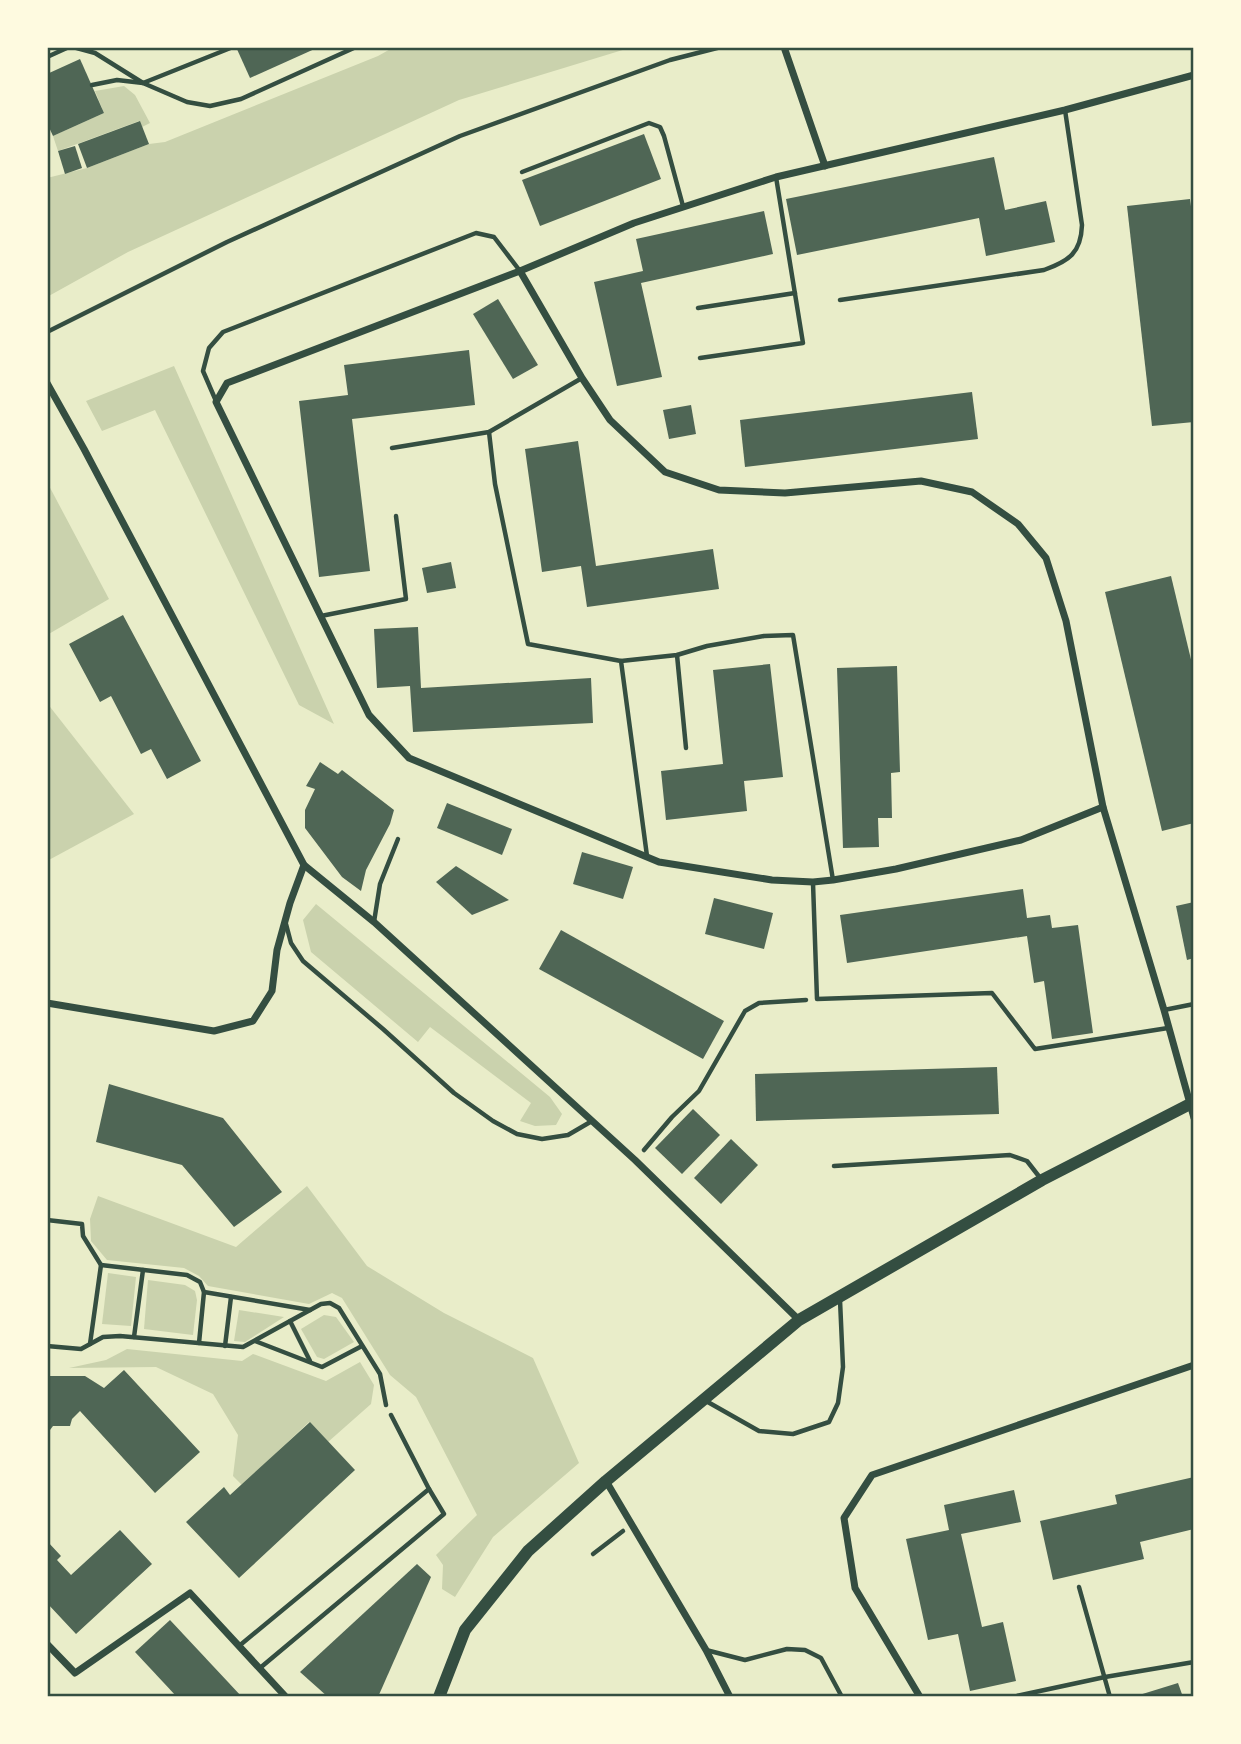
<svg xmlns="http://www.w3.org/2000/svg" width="1241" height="1744" font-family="Georgia,serif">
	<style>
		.green { fill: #cad2ad }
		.building { fill: #4f6655 }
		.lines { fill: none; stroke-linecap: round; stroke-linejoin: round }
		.path { stroke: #344e41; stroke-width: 4.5 }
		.service { stroke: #344e41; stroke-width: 4.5 }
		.minor { stroke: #344e41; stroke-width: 7 }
		.secondary { stroke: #344e41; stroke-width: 12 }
		.neatline { fill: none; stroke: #344e41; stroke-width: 2.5 }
	</style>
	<rect width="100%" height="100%" fill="#e9edc9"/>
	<g class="green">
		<path d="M394 47H625L626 49 459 100 128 252 47 297V178L87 168 149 144 165 142 378 56Z"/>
		<path d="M124 86 135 95 150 123 142 127 139 121 58 151 53 136 104 113 95 91Z"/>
		<path d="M174 366 334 724 299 705 155 410 102 431 86 401Z"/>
		<path d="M47 482 109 599 47 635Z"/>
		<path d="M47 703 134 814 47 861Z"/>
		<path d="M316 904 550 1097 562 1114 556 1125 535 1126 520 1121 531 1103 430 1027 418 1042 311 952 303 920Z"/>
		<path d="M307 1186 367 1266 444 1313 533 1358 579 1463 493 1537 455 1597 442 1589 443 1565 436 1555 477 1515 416 1397 390 1375 342 1298 332 1293 309 1304 208 1286 199 1276 184 1268 107 1260 91 1241 90 1219 98 1196 236 1247Z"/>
		<path d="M108 1273 136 1277 131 1326 102 1324Z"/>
		<path d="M148 1280 185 1285 195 1291 197 1300 193 1335 144 1329Z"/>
		<path d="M239 1310 284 1317 245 1342 234 1341Z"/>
		<path d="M324 1315 336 1317 354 1342 324 1359 317 1357 301 1329Z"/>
		<path d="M127 1349 242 1361 253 1354 326 1381 360 1362 374 1385 371 1404 328 1442 309 1422 242 1485 233 1476 238 1435 213 1394 156 1367 69 1368 106 1360Z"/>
	</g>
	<g class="building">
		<path d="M236 47H319L250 78Z"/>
		<path d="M80 59 104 113 53 136 47 123V74Z"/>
		<path d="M140 121 149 144 87 168 78 144Z"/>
		<path d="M644 134 661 179 540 226 522 180Z"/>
		<path d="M75 146 82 168 65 174 58 151Z"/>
		<path d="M994 157 1005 210 1046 201 1055 242 986 256 979 218 797 255 786 199Z"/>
		<path d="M1190 199 1194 229V422L1152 426 1127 206Z"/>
		<path d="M764 211 773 254 641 283 662 377 617 386 594 282 643 271 636 239Z"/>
		<path d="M498 299 538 365 513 379 473 314Z"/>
		<path d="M469 350 475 405 352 419 370 571 319 577 299 401 348 395 344 365Z"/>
		<path d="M972 392 978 439 745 467 740 420Z"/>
		<path d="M691 405 696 434 669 439 663 410Z"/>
		<path d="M578 441 596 566 713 549 719 589 587 607 581 566 542 572 525 449Z"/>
		<path d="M451 562 456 588 427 593 422 568Z"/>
		<path d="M1171 576 1194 672V823L1162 831 1105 592Z"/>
		<path d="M123 615 201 761 167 779 151 749 141 754 111 696 100 702 69 644Z"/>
		<path d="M418 627 421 688 591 678 593 723 413 732 410 686 377 688 374 629Z"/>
		<path d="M770 664 783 777 744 781 747 811 666 820 661 771 723 764 713 670Z"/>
		<path d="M897 666 900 772 891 773 892 818H878L879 847 843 848 837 668Z"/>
		<path d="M320 762 338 774 342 770 394 810 390 824 366 870 361 891 342 877 305 828V810L315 789 306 786Z"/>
		<path d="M447 803 512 829 502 855 437 828Z"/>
		<path d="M582 852 633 867 623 899 573 884Z"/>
		<path d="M456 866 509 900 472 915 436 882Z"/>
		<path d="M1023 889 1027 918 1050 915 1052 928 1078 925 1093 1033 1052 1039 1044 981 1034 983 1027 936 847 963 840 915Z"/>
		<path d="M714 898 773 913 764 949 705 934Z"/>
		<path d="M1194 902V958L1187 960 1176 906Z"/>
		<path d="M561 930 724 1021 703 1059 539 969Z"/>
		<path d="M997 1067 999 1114 756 1121 755 1074Z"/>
		<path d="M109 1084 223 1118 282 1192 234 1227 182 1165 96 1142Z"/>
		<path d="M693 1109 720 1135 682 1174 655 1148Z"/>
		<path d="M731 1139 758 1165 721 1204 694 1178Z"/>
		<path d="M124 1370 200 1452 155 1493 80 1411 72 1419 70 1426H53L50 1430H47V1376H85L104 1388Z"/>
		<path d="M310 1422 355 1470 239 1578 186 1522 224 1487 230 1495Z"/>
		<path d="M1194 1477V1529L1140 1542 1144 1559 1053 1580 1040 1521 1117 1504 1115 1495Z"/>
		<path d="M1014 1490 1021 1522 961 1534 982 1627 1003 1622 1016 1681 970 1691 958 1634 928 1640 906 1539 949 1530 944 1505Z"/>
		<path d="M120 1530 152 1564 76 1634 47 1603V1541L61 1556 57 1560 71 1575Z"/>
		<path d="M417 1564 431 1577 378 1697H328L300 1672Z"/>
		<path d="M170 1620 242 1697H177L135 1652Z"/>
		<path d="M1178 1683 1183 1697H1136V1696Z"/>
	</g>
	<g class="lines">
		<g class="path">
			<path d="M47 332 227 242 460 136 670 60 721 47"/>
			<path d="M644 1150 672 1117 699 1091 745 1011 759 1003 806 1000"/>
			<path d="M47 1220 82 1224 83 1236 101 1265 90 1344"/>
			<path d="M101 1265 187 1275 200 1282 204 1292 199 1343"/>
			<path d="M204 1292 310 1310"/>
			<path d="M290 1321 310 1361"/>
			<path d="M134 1337 143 1270"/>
			<path d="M255 1341 322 1367 362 1346"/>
			<path d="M47 1346 81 1349 103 1337 120 1336 243 1347 321 1304 330 1303 339 1308 380 1374 386 1405"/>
			<path d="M225 1346 231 1297"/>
			<path d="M593 1554 623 1531"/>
			<path d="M1079 1587 1110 1697"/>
			<path d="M1012 1697 1105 1677 1194 1662"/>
		</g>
		<g class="service">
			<path d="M73 47 95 53 143 83 233 47"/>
			<path d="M47 57 69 47"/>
			<path d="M92 85 117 80 143 83 187 102 210 106 241 99 356 47"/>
			<path d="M522 172 649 123 660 127 664 136 683 206"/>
			<path d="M840 300 1044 270C1069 261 1081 253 1082 225L1065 110"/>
			<path d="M698 308 795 293"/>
			<path d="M700 358 803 343 776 177"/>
			<path d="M216 401 203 371 209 348 223 332 476 233 494 237 520 271"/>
			<path d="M489 432 495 484 528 644 621 661 647 856"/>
			<path d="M392 448 489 432 582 378"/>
			<path d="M321 616 406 599 396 516"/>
			<path d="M677 655 686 748"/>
			<path d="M621 661 677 655 707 646 764 636 793 635 833 880"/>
			<path d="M813 883 817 999 992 993 1035 1049 1168 1028"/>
			<path d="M374 922 380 884 398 839"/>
			<path d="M286 924 291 943 303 961 383 1029 454 1093 493 1121 517 1134 542 1139 568 1135 592 1121"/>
			<path d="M1164 1010 1194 1004"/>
			<path d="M834 1166 1010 1155 1027 1161 1041 1179"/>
			<path d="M706 1401 759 1431 793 1434 829 1422 838 1403 843 1367 840 1300"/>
			<path d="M239 1646 429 1489 391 1415"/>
			<path d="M706 1650 745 1660 787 1649 805 1650 821 1658 842 1697"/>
			<path d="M260 1668 444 1514 429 1489"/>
		</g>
		<g class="minor">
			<path d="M784 47 825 166"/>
			<path d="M520 271 582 378 610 420 665 472 719 490 785 493 921 481 972 492 1018 524 1046 558 1066 621 1103 807 1164 1010 1194 1118"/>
			<path d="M47 383 84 449 304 865 374 922 635 1160 799 1320"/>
			<path d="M1103 807 1021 840 896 869 833 880 813 882 772 880 659 862 409 758 369 715 216 402 227 383 520 271 634 223 776 177 1065 110 1194 75"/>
			<path d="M47 1003 214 1031 253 1021 272 991 277 950 290 903 304 865"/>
			<path d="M606 1481 706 1650 730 1697"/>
			<path d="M47 1644 75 1673 190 1593 286 1697"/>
			<path d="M920 1697 855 1588 844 1518 872 1475 1194 1365"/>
		</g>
		<path class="secondary" d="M439 1697 465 1630 528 1551 606 1481 799 1320 1042 1180 1194 1102"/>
	</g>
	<rect width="1241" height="1744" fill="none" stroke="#fefae0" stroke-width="98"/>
	<rect x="49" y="49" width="1143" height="1646" class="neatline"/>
</svg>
